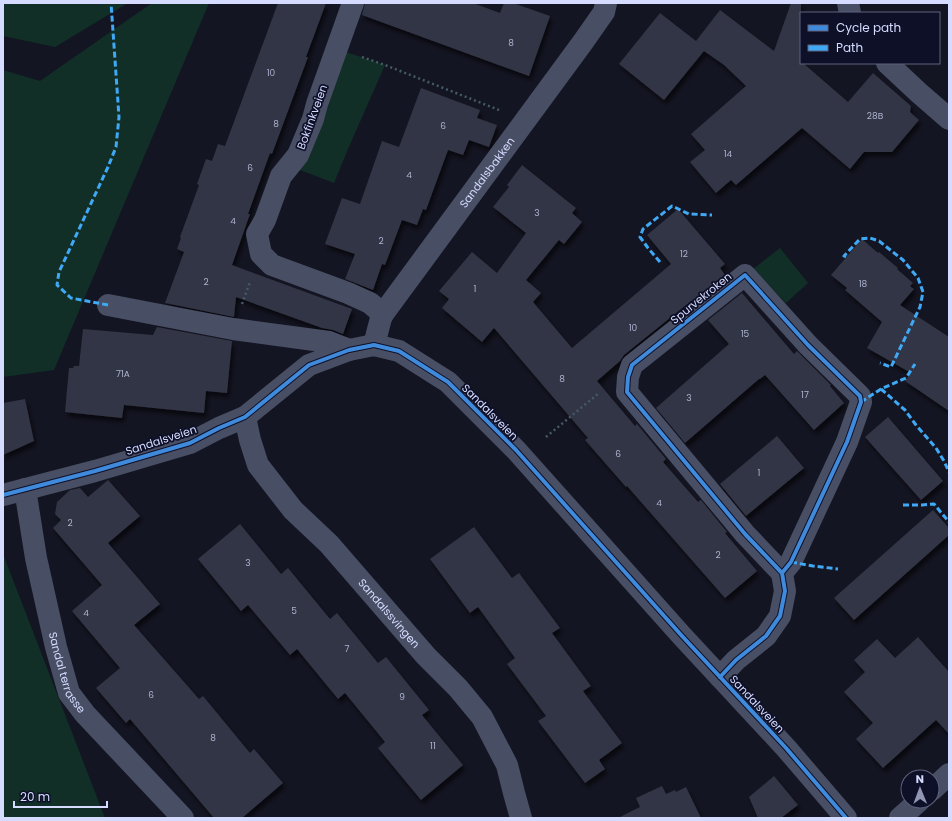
<svg xmlns="http://www.w3.org/2000/svg" width="952" height="821" font-family="Poppins,sans-serif">
	<style>
		.green { fill: #112f27 }
		.building { fill: #323444; filter: url(#shadow) }
		.lines { fill: none; stroke-linecap: round; stroke-linejoin: round }
		.path { stroke: #455b63; stroke-width: 2.5; stroke-dasharray: 2 3; stroke-linecap: butt }
		.minor { stroke: #484e63; stroke-width: 22 }
		.quiet { stroke: #3fa9f5; stroke-width: 3; stroke-dasharray: 6 3; stroke-linecap: butt }
		.cycleway-casing { stroke: #0e1028; stroke-width: 6 }
		.cycleway { stroke: #408adc; stroke-width: 4 }
		.labels { text-anchor: middle; stroke-width: 3.5; stroke-linejoin: round; paint-order: stroke }
		.number-label { font-size: 9px; fill: #acb2d0 }
		.street-label { font-size: 11px; fill: #d5dcff; stroke: #0e1028 }
	</style>
	<defs>
		<filter id="shadow"><feDropShadow dx="2.5" dy="4.5" stdDeviation="2" flood-color="#0009"/></filter>
	</defs>
	<rect width="100%" height="100%" fill="#141522"/>
	<g class="green">
		<path d="M3 3H128L55 47 3 36Z"/>
		<path d="M152 3H209L54 370 3 377V70L40 81Z"/>
		<path d="M337 49 385 65 348 149 334 183 284 164Z"/>
		<path d="M780 248 808 283 786 303 753 269Z"/>
		<path d="M3 554 105 818H3Z"/>
	</g>
	<g class="building">
		<path d="M278 3H326L306 57H308L272 154 270 153 248 214H250L232 265 352 309 343 334 333 330 322 328 236 297 234 317 165 303 184 252 177 249 181 238 180 237 199 185 197 184 206 159 212 161 218 144 225 146Z"/>
		<path d="M365 3H473L500 13 504 3H513L550 16 529 76 362 15Z"/>
		<path d="M791 3H801V63H803L848 102 873 73 911 106 910 112 919 120 892 152H864L850 169 802 128 736 185 731 180 716 193 690 162 705 150 691 134 746 86 724 65 704 51 664 100 619 64 660 13 696 41 720 10 774 51Z"/>
		<path d="M421 88 480 110 477 118 497 125 489 147 469 140 463 155 448 150 426 210 423 209 417 225 402 220 385 265 382 264 373 290 345 279 355 254 325 244 342 198 360 204 382 141 399 147Z"/>
		<path d="M522 165 576 208 572 213 582 222 564 244 559 240 526 280 541 293 533 302 572 348 671 264 647 235 678 209 725 264 720 268 725 275 692 301H691L624 355 620 361 597 381 635 426 637 424 666 459 663 462 698 502 701 500 727 532 725 533 757 571 725 598 627 486 626 487 585 440 588 438 494 328 482 342 442 308 449 299 439 291 472 252 497 273 526 233 493 207 509 187 507 185Z"/>
		<path d="M862 239 878 253 879 252 898 268 897 269 913 283 910 286 914 289 900 305 949 337V411L905 381 911 373 867 348 882 322 845 290 847 288 831 275Z"/>
		<path d="M742 293 794 354 797 351 831 385 830 386 844 403 814 430 765 375 760 379H759L685 443 656 408 729 344 708 320Z"/>
		<path d="M157 327 232 341 227 393 206 391 204 413 124 405 122 418 65 412 69 368H73L74 366H79L83 329 153 335Z"/>
		<path d="M25 399 34 441 3 455V403Z"/>
		<path d="M888 417 943 481 921 500 865 437Z"/>
		<path d="M777 436 804 468 746 516 720 484Z"/>
		<path d="M108 480 140 516 108 543 160 604 134 625 199 699 203 696 250 753 254 749 283 783 242 818H214L130 719 126 723 96 688 120 668 72 611 102 585 53 528 61 520 55 514 57 502 70 490 80 488 88 497Z"/>
		<path d="M933 510 949 528V535L854 620 834 598Z"/>
		<path d="M240 524 281 574 288 568 330 619 337 613 378 663 386 657 429 710 422 715 463 765 421 800 378 748 385 742 345 693 338 699 297 649 290 655 248 605 241 611 198 559Z"/>
		<path d="M474 527 512 578 519 573 560 628 552 633 591 686 583 691 622 743 599 760 605 769 585 783 538 721 546 716 507 664 515 658 478 607 470 613 430 559Z"/>
		<path d="M918 637 949 672V734L936 720 883 768 856 739 873 723 844 692 865 672 854 660 877 639 895 658Z"/>
		<path d="M774 776 798 805 781 818H758L749 797Z"/>
		<path d="M662 786 666 794 675 790 676 792 686 787 701 818H618L640 807 636 798Z"/>
	</g>
	<g class="lines">
		<g class="path">
			<path d="M362 57 385 65 499 110"/>
			<path d="M242 304 250 282"/>
			<path d="M546 437 599 393"/>
		</g>
		<g class="minor">
			<path d="M353 3 317 104 313 119 298 155 281 176 265 220 257 234 261 254 272 265 348 293 370 303 383 314"/>
			<path d="M848 3 850 13"/>
			<path d="M887 63 918 92 949 119"/>
			<path d="M108 305 233 329 329 342 349 350"/>
			<path id="s1" d="M374 345 381 318 383 314 583 42 604 12 606 3"/>
			<path id="s2" d="M245 417 250 440 258 465 293 510 329 544 426 656 458 688 482 717 507 765 514 793 521 818"/>
			<path id="s3" d="M25 489 36 558 56 647 69 693 85 714 183 818"/>
			<path d="M3 495 95 471 190 443 219 428 245 417 309 365 349 350 374 345 399 351 448 382 516 450 682 636 786 748 846 818"/>
			<path d="M720 677 736 660 766 636 780 616 785 591 782 573 791 562 847 442 861 402 860 396 808 345 745 275 632 365 628 377 627 392 745 534 782 573"/>
			<path d="M932 790 949 774"/>
			<path d="M900 818 919 801"/>
		</g>
		<g class="quiet">
			<path d="M846 257 844 256 860 239 870 238 879 241 903 260 918 278 923 292 920 307 891 367 880 363"/>
			<path d="M660 262 648 248 640 237 643 229 672 206 689 214 712 215"/>
			<path d="M108 305 71 298 57 285 59 272 108 167 116 147 119 117 111 3"/>
			<path d="M881 389 905 410 916 425 936 448 944 461 949 472"/>
			<path d="M861 402 881 389 906 378 915 364"/>
			<path d="M903 505H922L934 504 949 522"/>
			<path d="M791 562 813 566 838 569"/>
		</g>
		<defs>
			<g id="cycleway">
				<path d="M3 495 95 471 190 443 219 428 245 417 309 365 349 350 374 345 399 351 448 382 516 450 682 636 786 748 846 818"/>
				<path d="M720 677 736 660 766 636 780 616 785 591 782 573 791 562 847 442 861 402 860 396 808 345 745 275 632 365 628 377 627 392 745 534 782 573"/>
			</g>
		</defs>
		<use href="#cycleway" class="cycleway-casing"/>
		<use href="#cycleway" class="cycleway"/>
	</g>
	<g class="labels">
		<g class="number-label">
			<text x="511" y="46">8</text>
			<text x="271" y="76">10</text>
			<text x="875" y="119">28B</text>
			<text x="276" y="127">8</text>
			<text x="443" y="129">6</text>
			<text x="728" y="157">14</text>
			<text x="250" y="171">6</text>
			<text x="409" y="178">4</text>
			<text x="537" y="216">3</text>
			<text x="233" y="224">4</text>
			<text x="381" y="244">2</text>
			<text x="684" y="257">12</text>
			<text x="206" y="285">2</text>
			<text x="863" y="287">18</text>
			<text x="475" y="292">1</text>
			<text x="633" y="331">10</text>
			<text x="745" y="337">15</text>
			<text x="123" y="377">71A</text>
			<text x="562" y="382">8</text>
			<text x="805" y="398">17</text>
			<text x="689" y="401">3</text>
			<text x="618" y="457">6</text>
			<text x="759" y="476">1</text>
			<text x="659" y="506">4</text>
			<text x="70" y="526">2</text>
			<text x="718" y="558">2</text>
			<text x="248" y="566">3</text>
			<text x="294" y="614">5</text>
			<text x="86" y="616">4</text>
			<text x="347" y="652">7</text>
			<text x="151" y="698">6</text>
			<text x="402" y="700">9</text>
			<text x="213" y="741">8</text>
			<text x="433" y="749">11</text>
		</g>
		<g class="street-label">
			<text transform="translate(312 117) rotate(-70)" y="4">Bokfinkveien</text>
			<text dy="4" stroke="none"><textPath href="#s1" startOffset="208">Sandalsbakken</textPath></text>
			<text transform="translate(701 298) rotate(-39)" y="4">Spurvekroken</text>
			<text transform="translate(490 412) rotate(45)" y="4">Sandalsveien</text>
			<text transform="translate(161 440) rotate(-18)" y="4">Sandalsveien</text>
			<text dy="4" stroke="none"><textPath href="#s2" startOffset="248">Sandalssvingen</textPath></text>
			<text dy="4" stroke="none"><textPath href="#s3" startOffset="189">Sandal terrasse</textPath></text>
			<text transform="translate(757 704) rotate(47)" y="4">Sandalsveien</text>
		</g>
	</g>
	<rect width="952" height="821" fill="none" stroke="#d5dcff" stroke-width="8"/>
	<rect x="800" y="12" width="140" height="52" fill="#0e1028" stroke="#5e627e"/>
	<rect x="808" y="25" width="20" height="6" fill="#408adc" stroke="#5e627e"/>
	<text x="836" y="32" font-size="12" fill="#d5dcff">Cycle path</text>
	<rect x="808" y="45" width="20" height="6" fill="#3fa9f5" stroke="#5e627e"/>
	<text x="836" y="52" font-size="12" fill="#d5dcff">Path</text>
	<g transform="translate(920 789) rotate(359)"><circle r="19" fill="#0e1028" stroke="#5e627e"/>
	<path d="M0-3L7 15L0 10L-7 15Z" fill="#9196b2"/>
	<text y="-6" font-size="11" font-weight="bold" text-anchor="middle" fill="#d5dcff">N</text>
	</g>
	<path d="M14 801v6h93v-6" fill="none" stroke="#d5dcff" stroke-width="2"/>
	<text x="20" y="801" font-size="12" fill="#d5dcff" stroke="#0e1028" stroke-width="3" paint-order="stroke">20 m</text>
</svg>
